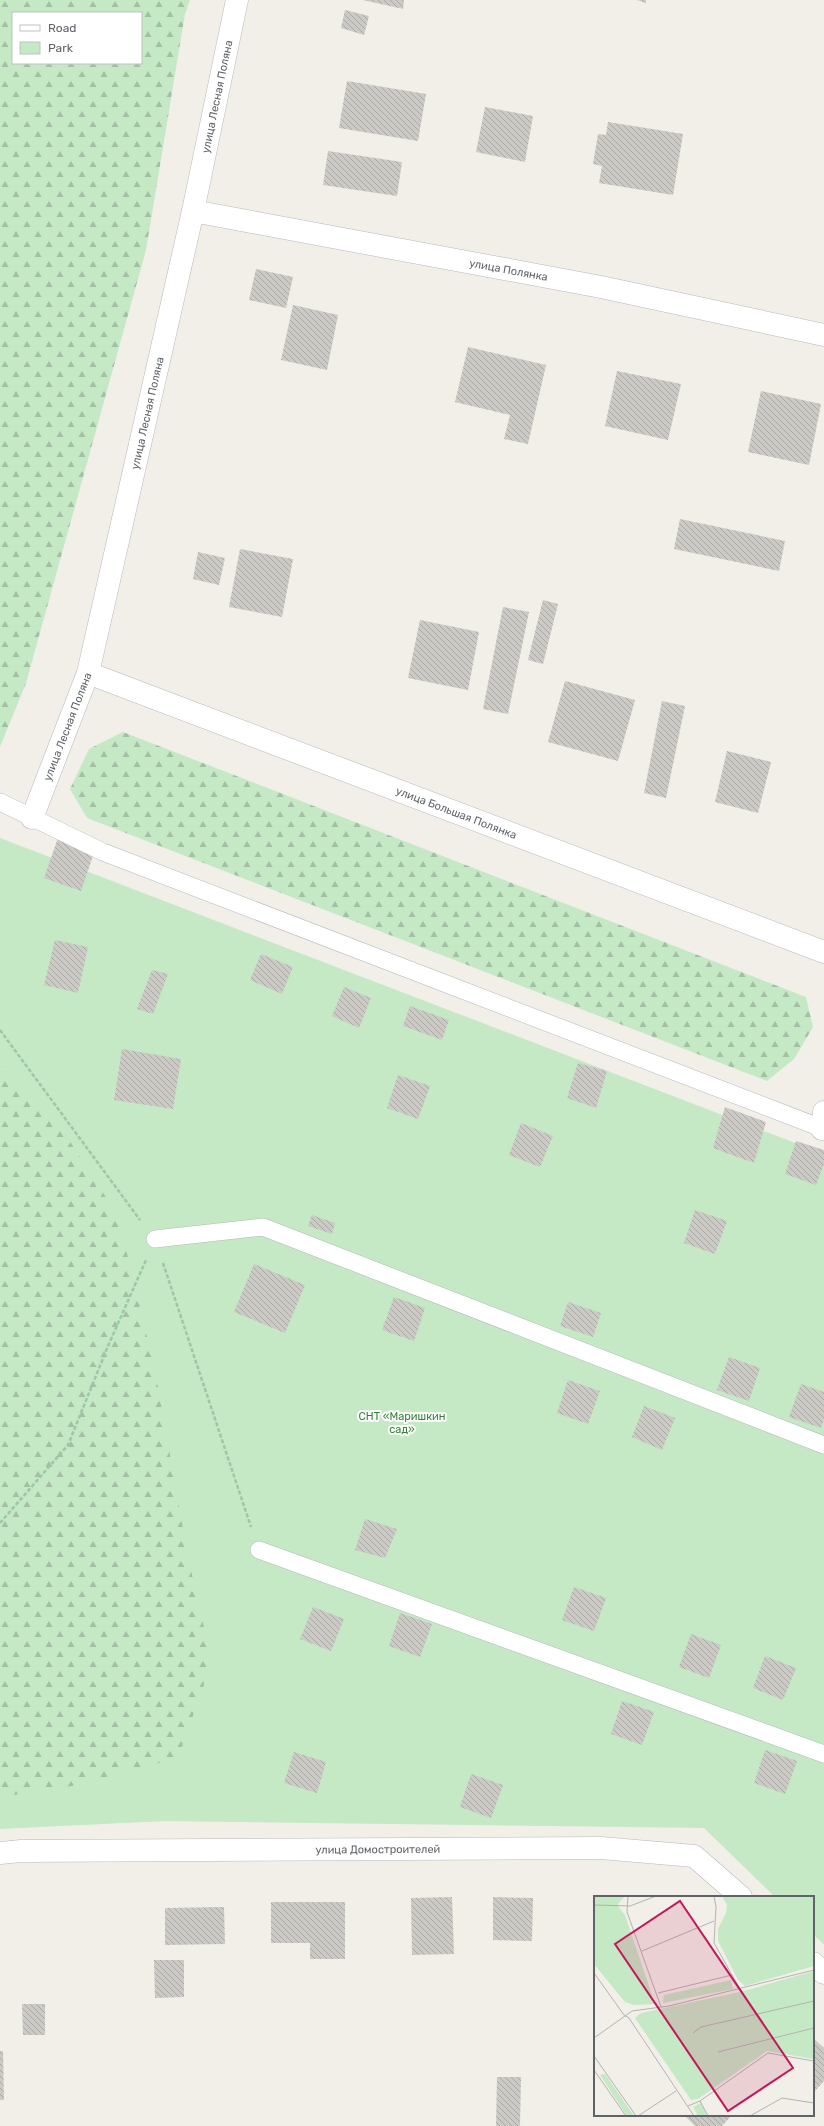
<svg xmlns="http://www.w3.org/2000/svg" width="824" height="2126" font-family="Rubik,sans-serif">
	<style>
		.green { fill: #c5e8c5 }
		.forest { fill: url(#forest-firs); fill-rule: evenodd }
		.building { fill: url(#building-back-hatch) }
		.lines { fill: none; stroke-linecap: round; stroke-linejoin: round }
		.lane-casing { stroke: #b5b8bc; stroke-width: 18 }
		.street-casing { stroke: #b5b8bc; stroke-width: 23 }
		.path { stroke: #9cc7a9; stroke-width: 2.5; stroke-dasharray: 4 2; stroke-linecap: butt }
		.lane { stroke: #fff; stroke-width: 17 }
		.street { stroke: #fff; stroke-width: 22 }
		.labels { text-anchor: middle; stroke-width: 4; stroke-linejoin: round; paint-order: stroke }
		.street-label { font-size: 11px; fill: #5f6368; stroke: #fff }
		.park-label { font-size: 11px; fill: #348238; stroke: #fff }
		.inset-road { fill: none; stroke: #b3b3b1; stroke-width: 1 }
		.view { fill: #c2185b; fill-opacity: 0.15; stroke: #c2185b; stroke-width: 2 }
		.inset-edge { fill: none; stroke: #5f6368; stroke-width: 2 }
	</style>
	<defs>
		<pattern id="forest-firs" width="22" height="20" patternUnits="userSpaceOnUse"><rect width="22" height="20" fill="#c5e8c5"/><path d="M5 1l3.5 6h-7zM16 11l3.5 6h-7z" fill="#a3c0a4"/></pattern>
		<pattern id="building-back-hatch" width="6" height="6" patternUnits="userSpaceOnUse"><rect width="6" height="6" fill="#cccac5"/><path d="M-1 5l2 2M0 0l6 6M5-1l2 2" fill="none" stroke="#a9a8a4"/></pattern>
	</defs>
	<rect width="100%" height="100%" fill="#f1efe8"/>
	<path class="green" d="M0 838 824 1154V1945L813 1934V1897H775L704 1828 165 1821 0 1829Z"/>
	<g class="forest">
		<path d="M0 0H190L185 14 146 250 26 683 0 747ZM13 13H141V63H13Z"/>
		<path d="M123 732 806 997 813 1027 794 1059 767 1081 87 818 70 789 89 749Z"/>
		<path d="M0 1064 71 1143 118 1216 155 1370 188 1557 212 1662 178 1758 72 1786 0 1797Z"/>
	</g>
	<g class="building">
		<path d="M363 0H404L403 9Z"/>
		<path d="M637 0H646V3Z"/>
		<path d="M345 10 369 16 364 35 341 28Z"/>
		<path d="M347 81 426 94 418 141 339 128Z"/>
		<path d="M485 107 533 116 525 162 476 152Z"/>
		<path d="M608 122 683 134 673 195 599 183 602 166 593 164 598 134 606 135Z"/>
		<path d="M328 151 402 162 397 196 323 185Z"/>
		<path d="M256 269 293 277 286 308 249 300Z"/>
		<path d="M293 305 338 315 327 370 281 360Z"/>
		<path d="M468 347 546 365 528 444 504 439 510 415 455 402Z"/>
		<path d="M617 371 681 384 668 440 605 426Z"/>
		<path d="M761 391 821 404 809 465 748 452Z"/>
		<path d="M680 519 785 541 779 571 674 549Z"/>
		<path d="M240 549 293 559 282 617 229 607Z"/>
		<path d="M198 552 225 558 219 585 193 579Z"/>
		<path d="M543 600 558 604 543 664 528 660Z"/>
		<path d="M503 607 529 612 508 714 483 709Z"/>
		<path d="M420 620 479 632 468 690 408 678Z"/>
		<path d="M565 681 635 700 618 761 548 742Z"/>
		<path d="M662 701 685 706 666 798 644 793Z"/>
		<path d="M727 751 771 762 758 813 715 802Z"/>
		<path d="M58 838 95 850 81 891 44 878Z"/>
		<path d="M55 940 88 947 78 993 44 985Z"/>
		<path d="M261 954 293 967 282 994 250 980Z"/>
		<path d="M152 970 168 974 153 1014 137 1009Z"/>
		<path d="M344 987 371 998 359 1028 332 1016Z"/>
		<path d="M410 1006 449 1020 442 1040 403 1026Z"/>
		<path d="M122 1049 181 1059 173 1109 114 1100Z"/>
		<path d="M578 1063 607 1071 596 1108 567 1098Z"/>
		<path d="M398 1075 430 1086 418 1119 387 1108Z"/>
		<path d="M725 1107 766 1122 754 1163 713 1148Z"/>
		<path d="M521 1123 553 1136 540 1167 509 1155Z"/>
		<path d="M796 1141 824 1150V1164L816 1185 785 1174Z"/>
		<path d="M695 1210 727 1221 715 1254 684 1243Z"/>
		<path d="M312 1215 335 1223 332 1234 308 1226Z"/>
		<path d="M254 1264 305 1285 285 1333 234 1312Z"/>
		<path d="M394 1297 425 1308 414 1341 382 1330Z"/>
		<path d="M568 1302 601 1313 593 1337 560 1326Z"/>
		<path d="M729 1357 760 1368 749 1401 717 1390Z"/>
		<path d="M568 1380 600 1391 588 1424 557 1413Z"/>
		<path d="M801 1384 824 1392V1419L821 1428 789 1417Z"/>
		<path d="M644 1406 675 1418 662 1450 632 1437Z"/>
		<path d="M365 1519 397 1529 385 1558 355 1550Z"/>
		<path d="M574 1587 606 1598 594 1631 562 1620Z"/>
		<path d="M313 1607 344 1619 331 1651 300 1639Z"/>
		<path d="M400 1613 432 1624 420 1657 389 1646Z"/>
		<path d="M691 1634 721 1645 709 1678 679 1667Z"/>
		<path d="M765 1656 796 1668 783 1700 753 1688Z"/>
		<path d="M622 1701 654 1712 642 1745 611 1734Z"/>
		<path d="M765 1750 797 1761 785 1794 754 1783Z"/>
		<path d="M294 1752 326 1762 317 1793 284 1783Z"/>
		<path d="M471 1774 503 1785 491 1818 460 1807Z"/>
		<path d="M452 1897 454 1954 412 1955 411 1898Z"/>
		<path d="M493 1897 533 1898 532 1941 493 1940Z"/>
		<path d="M271 1902H345V1959H310V1943H271Z"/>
		<path d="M224 1907 225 1944 165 1945V1908Z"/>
		<path d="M154 1960H184V1997L155 1998Z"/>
		<path d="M22 2004H45V2035H23Z"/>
		<path d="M813 2038 824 2048V2081L813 2093Z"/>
		<path d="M0 2051H3L4 2100H0Z"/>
		<path d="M497 2077H521L520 2126H496Z"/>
		<path d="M686 2115H732L722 2126H695L685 2116Z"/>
	</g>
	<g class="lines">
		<defs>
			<g id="lane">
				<path d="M0 802 103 852 824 1129"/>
				<path d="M155 1239 263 1227 824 1445"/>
				<path d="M259 1550 824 1754"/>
			</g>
			<g id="street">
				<path id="s1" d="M193 211 601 287 824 335"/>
				<path id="s2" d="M88 673 824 952"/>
				<path id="s3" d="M32 818 88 673 193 211 237 0"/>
				<path d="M822 1129 824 1112"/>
				<path id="s4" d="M0 1853 21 1851 601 1848 694 1856 741 1897"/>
				<path d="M813 1963 824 1973"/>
			</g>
		</defs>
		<use href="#lane" class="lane-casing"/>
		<use href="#street" class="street-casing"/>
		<g class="path">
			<path d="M0 1030 140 1220"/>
			<path d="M163 1263 251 1527"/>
			<path d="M0 1523 68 1445 108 1346 146 1260"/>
		</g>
		<use href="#lane" class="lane"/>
		<use href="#street" class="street"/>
	</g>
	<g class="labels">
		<g class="street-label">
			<text dy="4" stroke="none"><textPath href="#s3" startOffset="746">улица Лесная Поляна</textPath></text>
			<text dy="4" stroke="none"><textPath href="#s1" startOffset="321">улица Полянка</textPath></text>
			<text dy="4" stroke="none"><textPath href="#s3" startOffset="422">улица Лесная Поляна</textPath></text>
			<text dy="4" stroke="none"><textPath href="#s3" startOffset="98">улица Лесная Поляна</textPath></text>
			<text dy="4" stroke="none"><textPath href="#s2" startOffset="394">улица Большая Полянка</textPath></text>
			<text dy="4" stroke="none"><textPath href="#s4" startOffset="378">улица Домостроителей</textPath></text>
		</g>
		<g class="park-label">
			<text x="402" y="1420">СНТ «Маришкин<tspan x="402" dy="13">сад»</tspan></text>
		</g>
	</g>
	<g transform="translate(594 1896)">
		<rect width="220" height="220" fill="#f1efe8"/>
		<path d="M220 75V163L173 155 104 203 97 204 41 122 47 117 146 96ZM9 178H11L40 220H33L6 179Z" fill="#c5e8c5"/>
		<path d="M0 0H31L24 8 25 12 31 19 61 108 40 109 31 106 0 68ZM128 0H220V70L151 90 144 84 124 45V33L132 17 133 9ZM137 84 139 93 69 107 70 99ZM57 130 77 132 95 138 126 167 128 177 108 196 95 197 59 145 55 134ZM107 207 113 220H104L99 211Z" fill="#c5e8c5"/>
		<path class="inset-road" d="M34 0 33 16 67 111M120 0 122 11 120 47 146 93M0 9 36 10 62 0M48 55 120 25M0 77 30 119 35 122 100 220M64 97 138 79M99 137 107 131 220 105M0 142 38 115 75 110 220 74M124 156 220 132M0 160 42 220M0 174 32 220M106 205 114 220M94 210 106 205 174 157 220 165M44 220 82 195M156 220 188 202 220 207"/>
		<path class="view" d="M86 5 199 172 134 215 21 48Z"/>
		<rect width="220" height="220" class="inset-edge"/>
	</g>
	<rect x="12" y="12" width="130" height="52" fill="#ffffff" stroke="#bfc1c3"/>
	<rect x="20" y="25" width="20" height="6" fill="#ffffff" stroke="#bfc1c3"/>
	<text x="48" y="32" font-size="12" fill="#5f6368">Road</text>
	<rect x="20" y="42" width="20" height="12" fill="#c5e8c5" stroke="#bfc1c3"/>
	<text x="48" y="52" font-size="12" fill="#5f6368">Park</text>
</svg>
